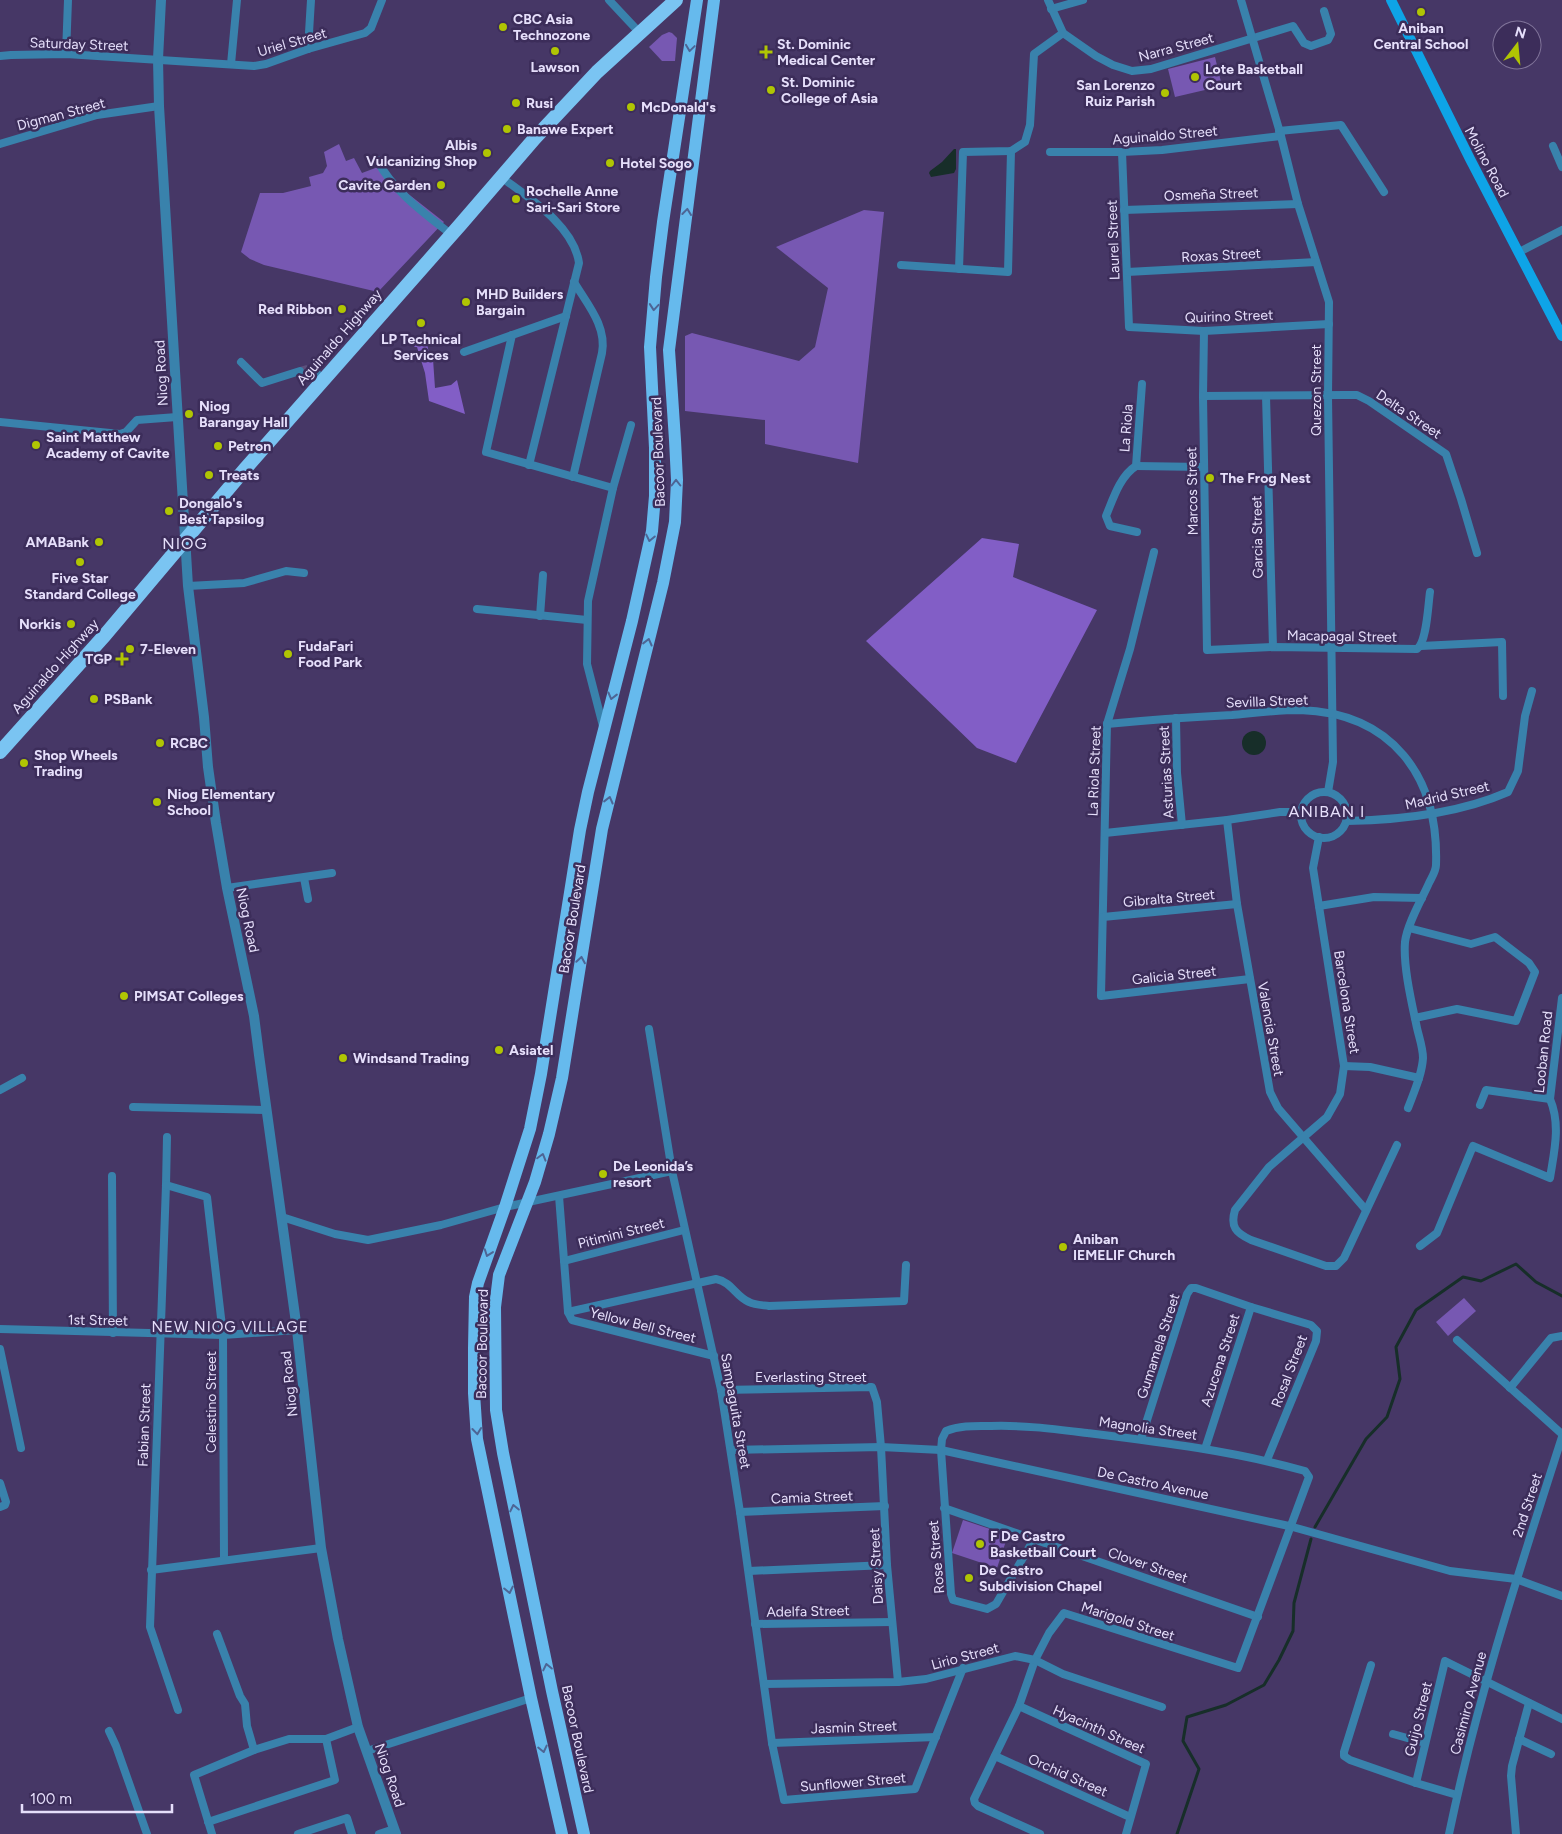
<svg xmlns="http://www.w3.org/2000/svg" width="1562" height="1834" font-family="Figtree,sans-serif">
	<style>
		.green { fill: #7758b2 }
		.forest { fill: #825ec6 }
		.water { fill: #172e29 }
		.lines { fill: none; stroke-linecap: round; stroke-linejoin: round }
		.stream { stroke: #172e29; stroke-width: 3 }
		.minor-tunnel { stroke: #5e507c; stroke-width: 8; stroke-dasharray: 8 4; stroke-linecap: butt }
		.minor { stroke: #3982ac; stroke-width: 8 }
		.tertiary { stroke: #3982ac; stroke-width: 10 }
		.secondary { stroke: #0ea4e7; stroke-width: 10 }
		.primary { stroke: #66baed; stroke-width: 12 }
		.trunk { stroke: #7ac4f2; stroke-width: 14 }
		.oneway { stroke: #4d6595 }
		.poi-dot { fill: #b0c503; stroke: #3c2d5a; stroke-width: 2 }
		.labels { text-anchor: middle; stroke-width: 5; stroke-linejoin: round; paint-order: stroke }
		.poi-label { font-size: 14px; font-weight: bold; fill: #e6dffb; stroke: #3c2d5a; text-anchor: start }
		.street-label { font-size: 14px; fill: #e6dffb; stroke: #3c2d5a }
		.neighbourhood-label { font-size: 15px; letter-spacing: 1px; fill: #e6dffb; stroke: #3c2d5a }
		.quarter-label { font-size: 16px; letter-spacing: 1px; fill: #e6dffb; stroke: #3c2d5a }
	</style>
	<rect width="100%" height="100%" fill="#463766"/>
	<g class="green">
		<path d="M669 32 672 33 677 38 675 61H662L649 47 662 35Z"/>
		<path d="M1215 57 1222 86 1175 97 1168 69Z"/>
		<path d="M339 144 346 161 354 158 362 173 378 167 402 189 444 222 378 292 264 265 250 259 241 252 260 193H283L311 186 309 177 323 173 327 166 324 152Z"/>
		<path d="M864 210 884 212 858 463 765 444V420L685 411V336L692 333 799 361 815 347 828 288 776 247Z"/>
		<path d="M1464 1298 1476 1311 1448 1336 1436 1322Z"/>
		<path d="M963 1520 1008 1535 997 1568 952 1553Z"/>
	</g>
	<g class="forest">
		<path d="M421 339 425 343H427L430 359H433L435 388 451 385 457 380 465 414 429 401 425 373 417 347H414Z"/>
		<path d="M982 538 1019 544 1013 577 1097 610 1016 763 977 748 866 641Z"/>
	</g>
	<g class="water">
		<path d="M954 149H956V169L954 173 931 177 929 173 930 171 942 162Z"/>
		<circle cx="1254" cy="743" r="12"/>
	</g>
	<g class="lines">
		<g class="stream">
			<path d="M1315 1527 1366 1439 1387 1417 1400 1379 1396 1347 1416 1310 1463 1277 1481 1281 1516 1264 1536 1282 1562 1296"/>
			<path d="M1177 1834 1199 1769 1183 1741 1187 1717 1226 1705 1264 1685 1279 1660 1293 1631 1294 1603 1311 1539"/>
		</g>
		<path class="minor-tunnel" d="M300 371 311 368 313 370"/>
		<g class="minor">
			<path d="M609 0 639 32"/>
			<path d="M1048 0 1063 33 1096 56 1113 65 1132 71 1151 69 1293 26 1304 43 1311 46 1328 40 1331 34 1324 11"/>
			<path d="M1241 0 1281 136 1298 204 1329 302 1328 396 1333 762 1328 792"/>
			<path d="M1051 9 1083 0"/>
			<path d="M308 49 311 0"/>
			<path d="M66 54 68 0"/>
			<path d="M0 56 11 55 66 54 254 66 266 64 308 49 365 33 371 28 382 0"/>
			<path d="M231 64 237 0"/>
			<path d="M1279 131 1341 125 1384 192"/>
			<path d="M0 144 97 115 159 106"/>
			<path d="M1553 146 1562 167"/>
			<path d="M1050 152H1122L1162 150 1281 136"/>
			<path d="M1122 152 1129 327 1204 331 1329 324"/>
			<path d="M377 160C394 192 424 213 452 235"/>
			<path d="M501 177C529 198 574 226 579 263L529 465"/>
			<path d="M1124 210 1298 204"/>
			<path d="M1519 252 1562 230"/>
			<path d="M901 265 1008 272 1011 151"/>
			<path d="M959 269 963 152 1011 151 1025 142 1030 125 1034 54 1063 33"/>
			<path d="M1127 272 1316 262"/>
			<path d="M1204 331 1203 396 1207 650 1273 647 1417 649C1427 642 1428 605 1430 592"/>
			<path d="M512 335 486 452 613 488"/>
			<path d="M464 352 566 316"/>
			<path d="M241 362 262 383 300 371"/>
			<path d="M313 370 323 379"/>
			<path d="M1203 396 1345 395H1357L1369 401 1446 454 1461 499 1477 553"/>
			<path d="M1266 396 1273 647"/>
			<path d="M0 422 120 434 126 432 137 420 177 417"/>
			<path d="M1136 466 1204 467"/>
			<path d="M573 477 602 353C607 326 587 304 574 282"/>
			<path d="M1137 532 1110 526 1106 516C1113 499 1120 476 1136 466L1142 384"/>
			<path d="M1154 552 1130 649 1107 724 1101 996 1250 979"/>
			<path d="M188 586 244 583 286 571 304 573"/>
			<path d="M477 609 587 620"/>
			<path d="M540 616 543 575"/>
			<path d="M1421 646 1502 642 1503 696"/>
			<path d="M1176 718 1177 773 1182 825"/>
			<path d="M1107 724C1149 720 1190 717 1232 715 1254 713 1277 710 1300 710 1392 713 1439 776 1436 865 1436 871 1432 877 1429 883 1422 899 1407 924 1405 942 1403 967 1412 1004 1417 1028 1419 1037 1423 1048 1423 1058 1422 1075 1414 1092 1408 1108"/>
			<path d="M603 726 587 664 588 601 613 488 631 425"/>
			<circle cx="1324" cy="815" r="23"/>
			<path d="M1227 820 1237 904 1270 1092 1278 1108 1366 1210"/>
			<path d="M1347 821C1399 820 1460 813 1508 792L1518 771 1525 716 1532 691"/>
			<path d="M1105 833 1227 820 1280 812H1301"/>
			<path d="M1319 837 1313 868 1344 1066 1340 1094 1327 1117 1269 1167 1235 1210C1230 1227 1236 1233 1251 1240L1326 1266H1336L1344 1258 1397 1145"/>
			<path d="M304 878 308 899"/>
			<path d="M227 888 332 873"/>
			<path d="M1319 906 1374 897 1422 898"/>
			<path d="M1103 917 1237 904"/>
			<path d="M1409 928 1471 944 1495 937 1529 963 1535 972 1516 1021 1457 1009 1415 1018"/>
			<path d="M649 1029 672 1171 721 1390 740 1512 772 1743 784 1800 915 1789 963 1668"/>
			<path d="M1344 1066 1370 1067 1419 1078"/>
			<path d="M0 1090 22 1078"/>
			<path d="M1480 1105 1486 1090 1550 1099"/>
			<path d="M133 1107 266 1110"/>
			<path d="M167 1137 166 1185 150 1627 178 1710"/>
			<path d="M112 1176 113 1333"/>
			<path d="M166 1185 207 1197 223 1335 224 1560"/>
			<path d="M559 1196 568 1312 572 1320 714 1356"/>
			<path d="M282 1217 335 1234 368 1240 441 1225 505 1207 672 1171"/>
			<path d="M1420 1246 1437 1233 1473 1146 1550 1178C1554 1152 1561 1125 1550 1099L1562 998"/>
			<path d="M564 1261 684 1230"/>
			<path d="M568 1312 716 1279C732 1282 735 1296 749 1302 755 1305 762 1305 769 1306L904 1301 906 1265"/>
			<path d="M0 1329 223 1335 297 1330"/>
			<path d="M1457 1340 1562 1434"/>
			<path d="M0 1349 21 1448"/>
			<path d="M1510 1388 1551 1338 1562 1336"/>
			<path d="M721 1390 872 1387 877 1402 881 1447 887 1565 898 1682"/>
			<path d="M1141 1439 1187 1294 1191 1288H1196L1251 1307 1311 1325 1317 1331 1316 1341 1267 1460"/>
			<path d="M1205 1449 1251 1307"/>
			<path d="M731 1450 881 1447 941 1450 1289 1526 1450 1571 1516 1579 1562 1596"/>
			<path d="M0 1483 6 1502 5 1505 0 1507"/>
			<path d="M944 1508 1258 1617"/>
			<path d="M740 1512 885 1506"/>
			<path d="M1034 1539 996 1604 987 1609 953 1600 951 1594 941 1450 942 1439 946 1431C961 1425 976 1426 991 1426 1024 1425 1054 1429 1087 1433 1160 1442 1234 1451 1305 1471L1309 1477 1238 1668 1064 1613 1049 1633 1035 1660 1019 1706 974 1799 975 1803 978 1806 1040 1834"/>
			<path d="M151 1570 321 1548"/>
			<path d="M749 1571 887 1565"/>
			<path d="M755 1624 892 1622"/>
			<path d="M217 1634 240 1696 245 1704 247 1726 254 1750 289 1739H326L358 1727"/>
			<path d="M1371 1665 1344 1752V1756L1350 1760 1416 1783 1457 1795"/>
			<path d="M764 1684 898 1682 926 1679 1015 1656 1035 1660 1063 1674 1162 1707"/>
			<path d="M1019 1706 1146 1764 1126 1834"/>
			<path d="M109 1731 116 1746 147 1834"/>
			<path d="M1393 1734 1425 1743"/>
			<path d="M1519 1739 1551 1754"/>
			<path d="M772 1743 936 1737"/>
			<path d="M367 1751 531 1698"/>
			<path d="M995 1756 1130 1817"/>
			<path d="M1416 1783 1445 1661 1562 1719"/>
			<path d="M208 1822 335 1780 326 1739"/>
			<path d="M212 1834 194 1775 254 1750"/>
			<path d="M298 1834 347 1818 352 1834"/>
			<path d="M379 1834 394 1829"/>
			<path d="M1449 1834C1477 1699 1520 1568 1562 1437"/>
			<path d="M1516 1834 1511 1776 1512 1766 1529 1703"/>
		</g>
		<path class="tertiary" d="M161 0 158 59 159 106 188 586 204 717 208 767 216 823 227 888 254 1016 259 1055 297 1330 321 1548 338 1639 358 1727 396 1834"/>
		<path class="secondary" d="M1391 0 1470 159 1562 336"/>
		<g class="primary">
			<path d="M562 1834 531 1698 477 1439 474 1393V1348L475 1297 478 1283 505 1207 530 1129 541 1074 580 830 588 792 632 621 652 531 655 496V448L650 347 656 277 663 222 697 0"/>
			<path d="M584 1834 552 1691 503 1453 496 1410 495 1307 499 1275 535 1182 549 1134 562 1078 602 829 663 583 675 522 677 480 675 440 669 350 714 0"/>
		</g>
		<path class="trunk" d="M0 752 105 635 245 469 460 225 535 138 597 72 676 0"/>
	</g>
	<defs><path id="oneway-chevron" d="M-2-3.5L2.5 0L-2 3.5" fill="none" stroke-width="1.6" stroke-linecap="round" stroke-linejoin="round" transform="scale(1.25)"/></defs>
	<g class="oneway">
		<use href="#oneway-chevron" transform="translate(690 48) rotate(98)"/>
		<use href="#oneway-chevron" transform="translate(687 212) rotate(-83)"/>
		<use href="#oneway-chevron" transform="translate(654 307) rotate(95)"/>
		<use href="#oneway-chevron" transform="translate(676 483) rotate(-90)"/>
		<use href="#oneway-chevron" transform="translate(650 538) rotate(102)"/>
		<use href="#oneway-chevron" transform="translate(648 642) rotate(-76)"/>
		<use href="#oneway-chevron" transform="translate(612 696) rotate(104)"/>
		<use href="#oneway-chevron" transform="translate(609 800) rotate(-76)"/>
		<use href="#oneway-chevron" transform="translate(581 960) rotate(-81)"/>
		<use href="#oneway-chevron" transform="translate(542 1157) rotate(-74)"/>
		<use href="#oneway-chevron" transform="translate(488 1253) rotate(110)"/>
		<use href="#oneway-chevron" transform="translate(477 1431) rotate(84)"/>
		<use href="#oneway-chevron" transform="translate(514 1508) rotate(-102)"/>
		<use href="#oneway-chevron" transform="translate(509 1590) rotate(78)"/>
		<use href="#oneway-chevron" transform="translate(547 1667) rotate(-102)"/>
		<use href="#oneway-chevron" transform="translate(543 1749) rotate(77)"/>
	</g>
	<g class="poi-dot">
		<circle cx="1421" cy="12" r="5"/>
		<circle cx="503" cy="27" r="5"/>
		<circle cx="555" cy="51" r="5"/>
		<path d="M763.5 44.5h5v5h5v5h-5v5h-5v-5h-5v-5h5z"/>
		<circle cx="1195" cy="77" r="5"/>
		<circle cx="771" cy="90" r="5"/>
		<circle cx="1165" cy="93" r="5"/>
		<circle cx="516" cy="103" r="5"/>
		<circle cx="631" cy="107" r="5"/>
		<circle cx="507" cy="129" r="5"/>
		<circle cx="487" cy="153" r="5"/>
		<circle cx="610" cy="163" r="5"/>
		<circle cx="441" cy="185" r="5"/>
		<circle cx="516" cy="199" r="5"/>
		<circle cx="466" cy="302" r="5"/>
		<circle cx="342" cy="309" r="5"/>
		<circle cx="421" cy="323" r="5"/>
		<circle cx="189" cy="414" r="5"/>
		<circle cx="36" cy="445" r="5"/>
		<circle cx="218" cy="446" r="5"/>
		<circle cx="209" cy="475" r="5"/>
		<circle cx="1210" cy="478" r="5"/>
		<circle cx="169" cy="511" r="5"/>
		<circle cx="99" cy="542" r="5"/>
		<circle cx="80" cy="562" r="5"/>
		<circle cx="71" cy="624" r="5"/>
		<circle cx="130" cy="649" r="5"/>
		<circle cx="288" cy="654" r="5"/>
		<path d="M119.5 651.5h5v5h5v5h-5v5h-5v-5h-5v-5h5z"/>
		<circle cx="94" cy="699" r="5"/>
		<circle cx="160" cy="743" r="5"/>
		<circle cx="24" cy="763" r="5"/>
		<circle cx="157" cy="802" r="5"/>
		<circle cx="124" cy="996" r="5"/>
		<circle cx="499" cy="1050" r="5"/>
		<circle cx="343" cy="1058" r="5"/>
		<circle cx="603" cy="1174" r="5"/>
		<circle cx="1063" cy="1247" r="5"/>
		<circle cx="980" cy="1544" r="5"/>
		<circle cx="969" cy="1578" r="5"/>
	</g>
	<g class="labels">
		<g class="poi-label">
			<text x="513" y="24">CBC Asia<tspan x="513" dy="16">Technozone</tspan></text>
			<text x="1421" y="33" text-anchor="middle">Aniban<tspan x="1421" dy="16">Central School</tspan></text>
			<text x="777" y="49">St. Dominic<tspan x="777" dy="16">Medical Center</tspan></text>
			<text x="555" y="72" text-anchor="middle">Lawson</text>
			<text x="1205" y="74">Lote Basketball<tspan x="1205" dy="16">Court</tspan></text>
			<text x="781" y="87">St. Dominic<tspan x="781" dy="16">College of Asia</tspan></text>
			<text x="1155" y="90" text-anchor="end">San Lorenzo<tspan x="1155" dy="16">Ruiz Parish</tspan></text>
			<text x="526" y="108">Rusi</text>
			<text x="641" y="112">McDonald's</text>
			<text x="517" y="134">Banawe Expert</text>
			<text x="477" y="150" text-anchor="end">Albis<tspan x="477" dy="16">Vulcanizing Shop</tspan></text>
			<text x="620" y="168">Hotel Sogo</text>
			<text x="431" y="190" text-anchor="end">Cavite Garden</text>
			<text x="526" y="196">Rochelle Anne<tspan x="526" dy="16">Sari-Sari Store</tspan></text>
			<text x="476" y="299">MHD Builders<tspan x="476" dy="16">Bargain</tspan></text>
			<text x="332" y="314" text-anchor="end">Red Ribbon</text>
			<text x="421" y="344" text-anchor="middle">LP Technical<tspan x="421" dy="16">Services</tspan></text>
			<text x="199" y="411">Niog<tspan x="199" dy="16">Barangay Hall</tspan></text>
			<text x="46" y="442">Saint Matthew<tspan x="46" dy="16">Academy of Cavite</tspan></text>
			<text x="228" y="451">Petron</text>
			<text x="219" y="480">Treats</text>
			<text x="1220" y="483">The Frog Nest</text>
			<text x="179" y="508">Dongalo's<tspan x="179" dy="16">Best Tapsilog</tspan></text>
			<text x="89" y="547" text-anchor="end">AMABank</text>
			<text x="80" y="583" text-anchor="middle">Five Star<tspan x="80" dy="16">Standard College</tspan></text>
			<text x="61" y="629" text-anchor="end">Norkis</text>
			<text x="298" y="651">FudaFari<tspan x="298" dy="16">Food Park</tspan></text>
			<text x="140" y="654">7-Eleven</text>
			<text x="112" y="664" text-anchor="end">TGP</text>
			<text x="104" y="704">PSBank</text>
			<text x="170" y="748">RCBC</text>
			<text x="34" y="760">Shop Wheels<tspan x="34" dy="16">Trading</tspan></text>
			<text x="167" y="799">Niog Elementary<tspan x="167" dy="16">School</tspan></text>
			<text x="134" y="1001">PIMSAT Colleges</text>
			<text x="509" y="1055">Asiatel</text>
			<text x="353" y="1063">Windsand Trading</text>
			<text x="613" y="1171">De Leonida’s<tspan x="613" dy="16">resort</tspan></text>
			<text x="1073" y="1244">Aniban<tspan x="1073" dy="16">IEMELIF Church</tspan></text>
			<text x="990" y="1541">F De Castro<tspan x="990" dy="16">Basketball Court</tspan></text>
			<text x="979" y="1575">De Castro<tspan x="979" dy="16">Subdivision Chapel</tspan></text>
		</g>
		<g class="street-label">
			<text transform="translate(292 42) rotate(-16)" y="5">Uriel Street</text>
			<text transform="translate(79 44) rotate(2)" y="5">Saturday Street</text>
			<text transform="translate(1176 47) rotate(-15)" y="5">Narra Street</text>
			<text transform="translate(61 114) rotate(-15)" y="5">Digman Street</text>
			<text transform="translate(1165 135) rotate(-5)" y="5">Aguinaldo Street</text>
			<text transform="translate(1487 162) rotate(62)" y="5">Molino Road</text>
			<text transform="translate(1211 194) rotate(-2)" y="5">Osmeña Street</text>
			<text transform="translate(1113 240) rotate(-92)" y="5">Laurel Street</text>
			<text transform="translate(1221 255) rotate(-3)" y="5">Roxas Street</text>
			<text transform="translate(1229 316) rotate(-2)" y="5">Quirino Street</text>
			<text transform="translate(339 337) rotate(-49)" y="5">Aguinaldo Highway</text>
			<text transform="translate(161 373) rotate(-93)" y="5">Niog Road</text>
			<text transform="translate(1316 390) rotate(-90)" y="5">Quezon Street</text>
			<text transform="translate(1409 414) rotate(34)" y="5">Delta Street</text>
			<text transform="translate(1126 428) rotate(-86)" y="5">La Riola</text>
			<text transform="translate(658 452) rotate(-92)" y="5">Bacoor Boulevard</text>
			<text transform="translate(1192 491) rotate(-91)" y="5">Marcos Street</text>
			<text transform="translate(1257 537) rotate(-91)" y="5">Garcia Street</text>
			<text transform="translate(1342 636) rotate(1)" y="5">Macapagal Street</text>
			<text transform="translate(55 666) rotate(-48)" y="5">Aguinaldo Highway</text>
			<text transform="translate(1267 701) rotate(-2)" y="5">Sevilla Street</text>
			<text transform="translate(1094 771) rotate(-88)" y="5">La Riola Street</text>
			<text transform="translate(1166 772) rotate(-93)" y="5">Asturias Street</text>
			<text transform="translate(1447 795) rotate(-13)" y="5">Madrid Street</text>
			<text transform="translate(1169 898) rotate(-5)" y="5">Gibralta Street</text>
			<text transform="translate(572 919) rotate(-81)" y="5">Bacoor Boulevard</text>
			<text transform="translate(248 920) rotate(78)" y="5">Niog Road</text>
			<text transform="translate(1174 975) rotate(-6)" y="5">Galicia Street</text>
			<text transform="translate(1347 1002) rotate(81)" y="5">Barcelona Street</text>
			<text transform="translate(1271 1029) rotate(80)" y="5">Valencia Street</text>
			<text transform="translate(1543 1052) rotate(-84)" y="5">Looban Road</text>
			<text transform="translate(621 1233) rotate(-14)" y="5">Pitimini Street</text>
			<text transform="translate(98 1320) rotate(1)" y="5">1st Street</text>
			<text transform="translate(643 1325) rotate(14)" y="5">Yellow Bell Street</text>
			<text transform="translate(482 1344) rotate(-89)" y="5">Bacoor Boulevard</text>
			<text transform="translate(1158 1346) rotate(-72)" y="5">Gumamela Street</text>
			<text transform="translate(1220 1360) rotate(-72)" y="5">Azucena Street</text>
			<text transform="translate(1289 1371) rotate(-69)" y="5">Rosal Street</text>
			<text x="811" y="1382">Everlasting Street</text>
			<text transform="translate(289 1384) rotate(-96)" y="5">Niog Road</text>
			<text transform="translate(211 1402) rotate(-90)" y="5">Celestino Street</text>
			<text transform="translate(736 1411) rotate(80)" y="5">Sampaguita Street</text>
			<text transform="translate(144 1425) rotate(-88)" y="5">Fabian Street</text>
			<text transform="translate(1148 1428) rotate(8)" y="5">Magnolia Street</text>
			<text transform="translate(1153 1483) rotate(12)" y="5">De Castro Avenue</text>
			<text transform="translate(812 1497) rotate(-2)" y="5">Camia Street</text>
			<text transform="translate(1527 1505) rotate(-72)" y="5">2nd Street</text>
			<text transform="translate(936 1557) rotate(-95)" y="5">Rose Street</text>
			<text transform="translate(1148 1565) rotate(19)" y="5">Clover Street</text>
			<text transform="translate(876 1566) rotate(-93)" y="5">Daisy Street</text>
			<text transform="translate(808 1611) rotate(-1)" y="5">Adelfa Street</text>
			<text transform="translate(1128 1621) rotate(18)" y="5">Marigold Street</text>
			<text transform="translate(965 1656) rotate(-15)" y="5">Lirio Street</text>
			<text transform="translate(1468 1703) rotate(-75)" y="5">Casimiro Avenue</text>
			<text transform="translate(1418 1719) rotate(-76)" y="5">Guijo Street</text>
			<text transform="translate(854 1727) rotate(-2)" y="5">Jasmin Street</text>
			<text transform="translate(1099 1729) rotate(24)" y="5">Hyacinth Street</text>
			<text transform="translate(578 1739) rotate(78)" y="5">Bacoor Boulevard</text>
			<text transform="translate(390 1775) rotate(71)" y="5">Niog Road</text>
			<text transform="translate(1068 1775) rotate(24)" y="5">Orchid Street</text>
			<text transform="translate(853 1782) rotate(-5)" y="5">Sunflower Street</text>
		</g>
		<g class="neighbourhood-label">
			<text x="230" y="1332">NEW NIOG VILLAGE</text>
		</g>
		<g class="quarter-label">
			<text x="185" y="549">NIOG</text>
			<text x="1327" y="817">ANIBAN I</text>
		</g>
	</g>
	<g transform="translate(1517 45) rotate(16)"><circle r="24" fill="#3c2d5a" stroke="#80749a"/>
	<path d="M0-4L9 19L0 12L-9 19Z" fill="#b0c503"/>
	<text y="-8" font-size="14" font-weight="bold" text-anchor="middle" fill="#e6dffb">N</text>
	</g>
	<path d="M22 1804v8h150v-8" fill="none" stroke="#e6dffb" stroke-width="2.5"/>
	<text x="30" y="1804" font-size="15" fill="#e6dffb" stroke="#3c2d5a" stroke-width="4" paint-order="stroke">100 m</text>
</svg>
